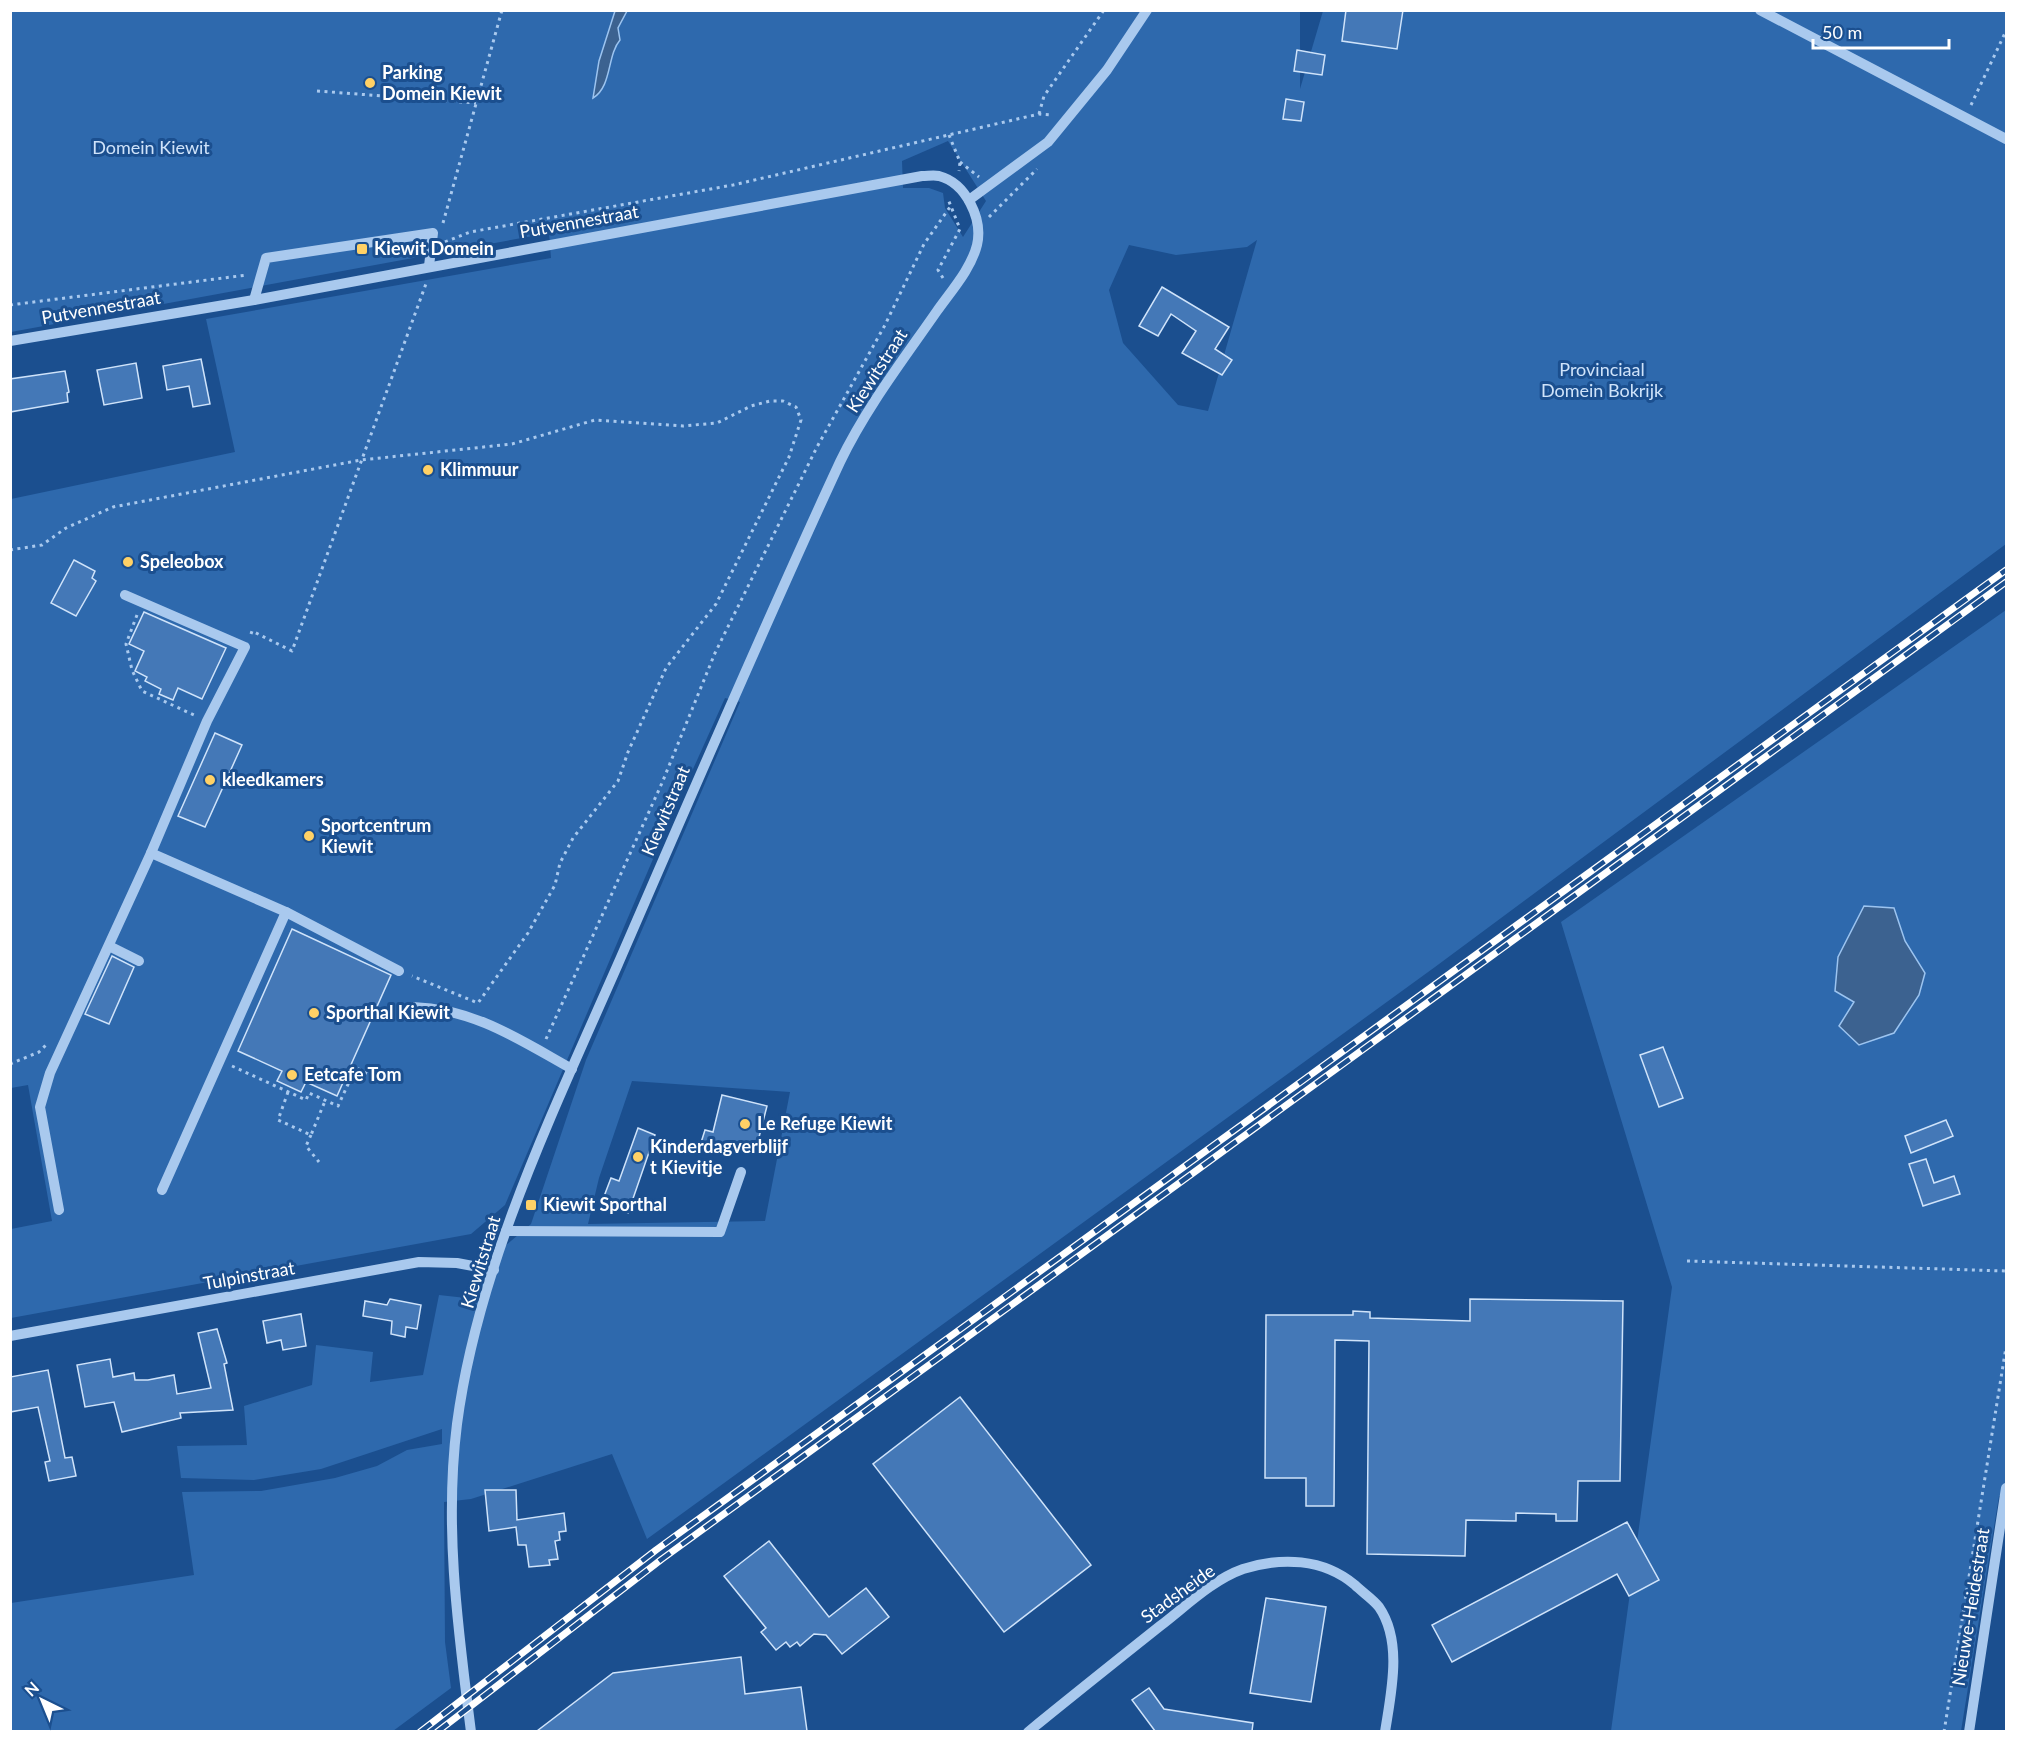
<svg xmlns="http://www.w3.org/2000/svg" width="2017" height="1742" font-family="Lato,sans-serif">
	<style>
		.green { fill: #2e69ad; fill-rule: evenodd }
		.water { fill: #3c6290; stroke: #9cc4f0; stroke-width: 1.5 }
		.building { fill: #4478b7; stroke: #cfe3fa; stroke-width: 1.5 }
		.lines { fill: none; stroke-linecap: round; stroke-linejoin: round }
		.path { stroke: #a9c9ee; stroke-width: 3; stroke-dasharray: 3 4.5; stroke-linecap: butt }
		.minor { stroke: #a9c9ee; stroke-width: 10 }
		.rail-casing { stroke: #fff; stroke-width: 7 }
		.rail { stroke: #1b4f8f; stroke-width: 4.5; stroke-dasharray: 14; stroke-linecap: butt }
		.poi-dot { fill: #ffd166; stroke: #1b4f8f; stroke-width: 2 }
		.labels { text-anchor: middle; stroke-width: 6; stroke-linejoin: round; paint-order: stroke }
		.poi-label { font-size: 18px; font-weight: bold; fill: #fff; stroke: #1b4f8f; text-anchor: start }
		.park-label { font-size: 18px; fill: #cfe3fa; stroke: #1b4f8f }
		.street-label { font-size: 18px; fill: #fff; stroke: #1b4f8f }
	</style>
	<rect width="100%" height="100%" fill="#1b4f8f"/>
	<g class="green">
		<path d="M11 11H1300V89L1323 11H2006V544L1435 967 647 1539 612 1454 471 1499 444 1502 445 1642 451 1688 393 1731H11V1603L194 1575 182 1492 261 1491 335 1478 377 1466 407 1450 442 1444V1429L321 1469 254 1480 181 1478 177 1446 247 1445 244 1406 312 1385 316 1345 373 1352 370 1382 423 1375 439 1295 475 1299 486 1262 531 1224 586 1060 740 702 725 698 662 838 505 1205 471 1234 11 1318V1229L52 1221 28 1085 11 1088V499L235 452 206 319 551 258 549 233 11 332ZM948 141 986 201 963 237 945 208 943 193 929 188H903L902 161ZM1257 240 1208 411 1178 405 1123 343 1109 290 1129 245 1176 255 1247 247ZM632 1081 790 1092 765 1221 588 1224 599 1178Z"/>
		<path d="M2006 610V1494L1999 1496 1961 1731H1611L1672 1287 1561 922ZM1894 908 1905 941 1925 973 1839 1026 1854 1002 1838 956 1851 934Z"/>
	</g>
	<g class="water">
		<path d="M615 11H627L618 28 620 40C607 55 612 87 593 98L599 61Z"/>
		<path d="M1864 906 1894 908 1905 941 1925 973 1919 995 1894 1033 1859 1045 1839 1026 1854 1002 1835 991 1838 957Z"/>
	</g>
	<g class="building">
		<path d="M1346 10H1403L1397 49 1342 41Z"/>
		<path d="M1297 50 1325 55 1322 75 1294 71Z"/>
		<path d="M1286 99 1304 102 1301 121 1283 119Z"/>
		<path d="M1162 287 1229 327 1215 349 1232 360 1222 375 1182 353 1196 331 1171 314 1158 336 1139 326Z"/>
		<path d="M201 359 210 404 193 407 189 386 167 390 163 366Z"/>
		<path d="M136 363 142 398 104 405 97 370Z"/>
		<path d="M65 371 69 392 67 393 68 402 10 412V379Z"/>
		<path d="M74 560 95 571 92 578 96 581 76 616 51 603Z"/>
		<path d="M144 612 226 648 202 699 178 688 173 700 159 694 161 689 145 681 147 677 135 671 144 651 129 644Z"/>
		<path d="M215 733 242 745 205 827 178 816Z"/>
		<path d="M292 929 391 975 337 1096 306 1082 301 1092 277 1081 282 1071 238 1051Z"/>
		<path d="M112 956 134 967 109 1024 85 1014Z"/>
		<path d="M1663 1047 1683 1098 1659 1107 1640 1055Z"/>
		<path d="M722 1095 767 1106 757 1145 748 1143 747 1149 718 1142 715 1154 699 1149 705 1130 713 1132Z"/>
		<path d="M1946 1120 1953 1136 1911 1153 1905 1136Z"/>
		<path d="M638 1128 655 1135 628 1213 610 1206 611 1202 603 1199 611 1178 619 1181Z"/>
		<path d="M1926 1159 1934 1183 1954 1176 1960 1194 1923 1206 1909 1164Z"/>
		<path d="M390 1299 421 1305 417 1329 406 1327 405 1337 391 1334 392 1321 363 1316 365 1301 387 1305Z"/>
		<path d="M1470 1299 1623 1301 1620 1481H1578L1577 1521H1556V1514L1516 1513V1521L1466 1520 1465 1556 1367 1554 1369 1341 1335 1340 1334 1506H1306V1478H1265L1266 1315H1353V1311L1370 1312V1318L1470 1321Z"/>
		<path d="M301 1314 306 1346 283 1350 281 1340 267 1343 263 1321Z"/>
		<path d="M217 1329 227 1363 224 1364 233 1410 180 1413 181 1418 122 1432 114 1402 85 1407 77 1365 110 1359 113 1377 134 1373 135 1380H148L174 1375 177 1394 211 1388 198 1333Z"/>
		<path d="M48 1370 65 1458 72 1457 76 1476 49 1481 45 1462 50 1461 38 1407 10 1412V1377Z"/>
		<path d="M960 1397 1091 1565 1004 1632 873 1464Z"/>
		<path d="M485 1490H516L517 1520 564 1513 566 1531 559 1532 560 1540 555 1541 558 1559 549 1560 550 1565 529 1567 526 1545H518L516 1527 489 1531Z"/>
		<path d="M1627 1522 1659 1580 1629 1596 1617 1574 1452 1662 1432 1625Z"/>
		<path d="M769 1541 829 1617 866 1588 889 1617 842 1654 826 1635 814 1634 800 1646 797 1642 790 1647 786 1642 776 1650 761 1632 766 1628 724 1576Z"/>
		<path d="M1266 1598 1326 1607 1311 1702 1250 1693Z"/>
		<path d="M741 1657 745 1694 801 1687 807 1731H537L613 1673Z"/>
		<path d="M1149 1688 1164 1709 1253 1723 1252 1731H1155L1132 1700Z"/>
	</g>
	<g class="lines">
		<g class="path">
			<path d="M317 91 476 103"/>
			<path d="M1971 105 2006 31"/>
			<path d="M1039 114 1044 96 1104 10"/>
			<path d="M949 135 960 162 959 171"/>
			<path d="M960 162 979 177"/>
			<path d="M989 217 1037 169"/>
			<path d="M443 223 502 10"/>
			<path d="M445 242 470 232 733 185 1039 114 1051 115"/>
			<path d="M943 278 938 270 960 229 948 199"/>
			<path d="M10 305 247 275"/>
			<path d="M10 550 42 545 66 528 113 507 361 460 512 444 595 420 683 426 717 423 751 406 770 401H783L796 407 801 420 789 457 716 604 666 668 628 752 618 781 573 838 560 863 555 885 528 933 478 1003 412 976"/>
			<path d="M137 615 126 644 132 670 142 691 196 716"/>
			<path d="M251 634 252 631 292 651 427 281"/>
			<path d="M546 1039 662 783 715 653 817 447 885 325 924 244 950 207"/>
			<path d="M10 1064 39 1052 46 1045"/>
			<path d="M351 1065 374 1077"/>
			<path d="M232 1066 306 1100 309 1093 338 1106 356 1067"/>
			<path d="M288 1092 278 1120 311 1135 325 1101"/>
			<path d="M311 1135 306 1146 319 1162"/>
			<path d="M1687 1261 2006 1271"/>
			<path d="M1944 1732 2006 1347"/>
		</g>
		<g class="minor">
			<path d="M1760 10 2006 139"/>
			<path d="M969 200 1048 142 1107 70 1147 10"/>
			<path d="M254 300 266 258 433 233 429 266"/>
			<path d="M10 341 254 300 922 176C928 176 934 175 939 176 966 183 983 219 977 245 971 269 951 291 937 311 903 360 866 408 840 462 763 628 691 796 618 964 554 1110 478 1265 457 1424 444 1527 458 1629 471 1732"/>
			<path d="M151 853 286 912 399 971"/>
			<path d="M109 946 139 961"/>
			<path d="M413 1007C475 1009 520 1040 572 1069"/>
			<path d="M162 1190 286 912"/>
			<path d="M59 1210 40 1107 50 1073 151 853 207 721 245 647 125 595"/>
			<path d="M506 1231 720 1232 741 1172"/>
			<path d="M10 1336 419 1262 457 1263 494 1270"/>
			<path d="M1028 1732C1072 1696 1116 1661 1160 1626 1185 1607 1212 1580 1243 1569 1281 1557 1323 1558 1355 1585 1362 1592 1373 1599 1379 1607 1403 1642 1391 1693 1385 1732"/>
			<path d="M1969 1732 2006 1488"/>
		</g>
		<defs>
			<g id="rail">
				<path d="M420 1732 656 1550 2006 570"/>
				<path d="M437 1732 662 1559 2006 582"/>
			</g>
		</defs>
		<use href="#rail" class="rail-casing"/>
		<use href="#rail" class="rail"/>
	</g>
	<g class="poi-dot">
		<circle cx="370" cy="83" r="6"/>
		<rect x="356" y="243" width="12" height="12" rx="3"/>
		<circle cx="428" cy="470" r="6"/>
		<circle cx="128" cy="562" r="6"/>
		<circle cx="210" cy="780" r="6"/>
		<circle cx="309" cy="836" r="6"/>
		<circle cx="314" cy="1013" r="6"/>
		<circle cx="292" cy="1075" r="6"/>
		<circle cx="745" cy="1124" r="6"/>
		<circle cx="638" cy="1157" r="6"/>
		<rect x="525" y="1199" width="12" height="12" rx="3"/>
	</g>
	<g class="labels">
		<g class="poi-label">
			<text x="382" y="79">Parking<tspan x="382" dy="21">Domein Kiewit</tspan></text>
			<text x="374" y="255">Kiewit Domein</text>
			<text x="440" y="476">Klimmuur</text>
			<text x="140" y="568">Speleobox</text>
			<text x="222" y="786">kleedkamers</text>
			<text x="321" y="832">Sportcentrum<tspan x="321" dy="21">Kiewit</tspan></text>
			<text x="326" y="1019">Sporthal Kiewit</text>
			<text x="304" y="1081">Eetcafe Tom</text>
			<text x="757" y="1130">Le Refuge Kiewit</text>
			<text x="650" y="1153">Kinderdagverblijf<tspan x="650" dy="21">t Kievitje</tspan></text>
			<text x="543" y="1211">Kiewit Sporthal</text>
		</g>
		<g class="park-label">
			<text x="151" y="154">Domein Kiewit</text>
			<text x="1602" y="376">Provinciaal<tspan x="1602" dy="21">Domein Bokrijk</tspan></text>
		</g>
		<g class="street-label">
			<text transform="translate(579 222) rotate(-10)" y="6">Putvennestraat</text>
			<text transform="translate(101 308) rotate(-10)" y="6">Putvennestraat</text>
			<text transform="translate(877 371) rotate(-57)" y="6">Kiewitstraat</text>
			<text transform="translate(666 811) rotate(-67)" y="6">Kiewitstraat</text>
			<text transform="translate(481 1262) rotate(-73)" y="6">Kiewitstraat</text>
			<text transform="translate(249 1276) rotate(-10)" y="6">Tulpinstraat</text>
			<text transform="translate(1178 1594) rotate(-36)" y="6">Stadsheide</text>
			<text transform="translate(1971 1607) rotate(-81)" y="6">Nieuwe-Heidestraat</text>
		</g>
	</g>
	<rect width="2017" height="1742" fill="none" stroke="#ffffff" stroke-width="24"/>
	<g transform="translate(42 1700) rotate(317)" stroke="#1b4f8f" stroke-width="4.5" paint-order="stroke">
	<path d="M0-4.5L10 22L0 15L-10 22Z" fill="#ffffff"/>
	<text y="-9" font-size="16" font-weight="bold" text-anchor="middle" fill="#ffffff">N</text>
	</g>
	<path d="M1813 39v9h136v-9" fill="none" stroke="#ffffff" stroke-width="3"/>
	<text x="1822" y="39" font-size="18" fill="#ffffff" stroke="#1b4f8f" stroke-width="4.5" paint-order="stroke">50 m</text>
</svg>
